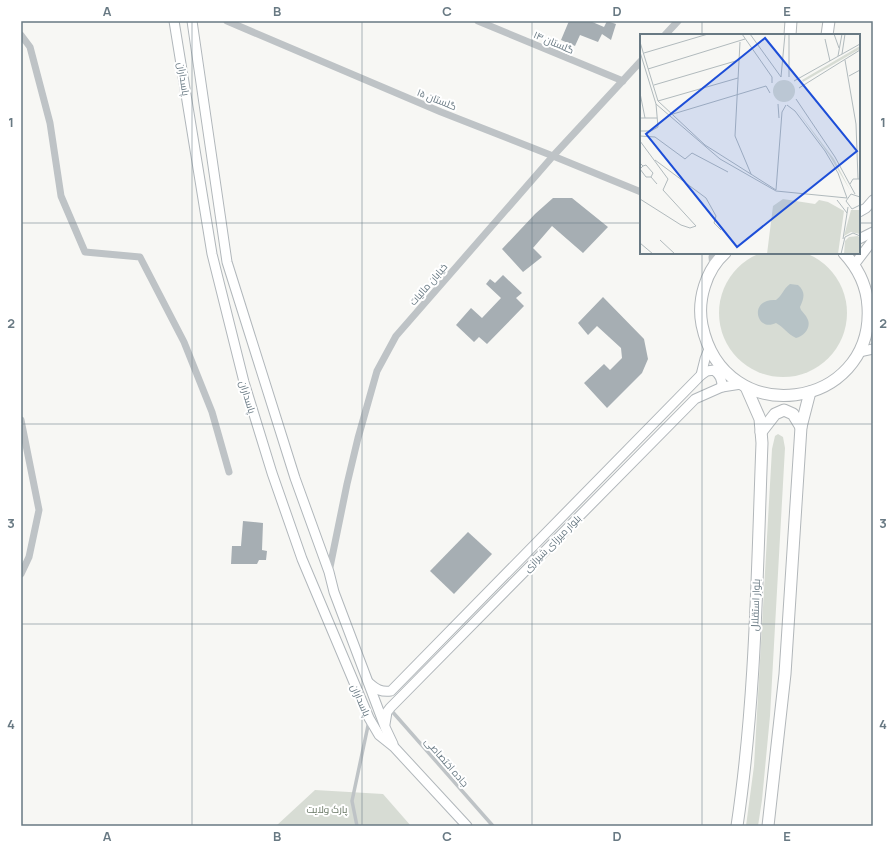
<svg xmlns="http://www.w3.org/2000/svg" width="894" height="847" font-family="Manrope,Cairo,sans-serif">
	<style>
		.green { fill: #d7dcd4 }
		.water { fill: #b7c3c6 }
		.building { fill: #a6aeb3 }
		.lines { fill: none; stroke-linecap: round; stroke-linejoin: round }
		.secondary-casing { stroke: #b1b7bb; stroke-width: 11 }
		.primary-casing { stroke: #b2b7ba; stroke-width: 13 }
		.service { stroke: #bec3c6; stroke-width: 3.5 }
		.minor { stroke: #bec3c6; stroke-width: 7 }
		.secondary { stroke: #fff; stroke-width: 9 }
		.primary { stroke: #fff; stroke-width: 11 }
		.grid { fill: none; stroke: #687983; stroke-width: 1; stroke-opacity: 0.55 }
		.labels { text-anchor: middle; stroke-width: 4; stroke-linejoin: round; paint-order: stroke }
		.street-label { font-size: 10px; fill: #687983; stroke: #fff }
		.park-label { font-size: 10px; fill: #677663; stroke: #fff }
		.inset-road { fill: none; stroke: #b1babd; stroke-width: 1 }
		.view { fill: #1d4ed8; fill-opacity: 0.15; stroke: #1d4ed8; stroke-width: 2 }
		.inset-edge { fill: none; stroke: #687983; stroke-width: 2 }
		.neatline { fill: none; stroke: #687983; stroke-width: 1.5 }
		.grid-label { font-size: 13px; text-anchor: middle; font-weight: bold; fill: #687983 }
	</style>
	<rect width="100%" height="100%" fill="#f7f7f4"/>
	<g class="green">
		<circle cx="783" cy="313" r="64"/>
		<path d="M778 434 783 437 785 448 770 716 762 800 758 826H746L754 766 772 449 775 436Z"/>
		<path d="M315 790 383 794 411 826H276Z"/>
	</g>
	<path class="water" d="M790 284 798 285C806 292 804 298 800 307 801 312 805 313 807 318 812 326 805 336 796 338 787 334 784 327 776 323 756 333 748 298 776 300 782 296 783 289 790 284Z"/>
	<g class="building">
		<path d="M569 21H590L604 27 607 21 616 24 611 40 602 34 598 42 580 35 575 46 561 40Z"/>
		<path d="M553 198H572L608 227 583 253 552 226 533 248 542 257 523 272 502 249 535 214Z"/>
		<path d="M503 275 522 293 516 298 524 306 487 344 479 337 474 342 456 325 471 308 482 318 501 298 486 284 490 279 495 283Z"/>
		<path d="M603 297 644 339 648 359 642 373 607 408 584 383 604 364 610 370 622 358 621 348 597 326 588 335 578 323Z"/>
		<path d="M243 521 263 523 262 550 267 551 266 560H259L257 564H231L232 546H241Z"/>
		<path d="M468 532 492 554 454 594 430 571Z"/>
	</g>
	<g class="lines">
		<defs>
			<g id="secondary">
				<path d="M174 21 212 254 244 382 272 473 302 559 369 718 379 735 394 747 467 826"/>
				<path d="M192 21 227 262 295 478 329 572 334 592 385 727 393 744"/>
				<path d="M859 212 866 208 873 200"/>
				<path d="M859 239 873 232"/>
				<path d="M854 265 873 240"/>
				<path d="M859 352 873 349"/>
				<path d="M701 375 707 371 714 370C720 375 722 379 722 387"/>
				<path d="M369 683C377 690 381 692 391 691L701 375 705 359 709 349"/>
				<path d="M385 724 387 712 390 708 695 399 722 387 741 384"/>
			</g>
			<g id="primary">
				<path d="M790 35 791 21"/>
				<path d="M827 35 829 21"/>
				<path d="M725 253C706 270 697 300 702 325 724 432 874 410 868 307 867 287 858 268 844 253"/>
				<path d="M761 432 775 414 784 410 793 414 801 427"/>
				<path d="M737 826C756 699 757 571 762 443L760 419 746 387"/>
				<path d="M768 826 785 674 801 427 810 392"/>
			</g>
		</defs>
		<use href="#secondary" class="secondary-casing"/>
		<use href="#primary" class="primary-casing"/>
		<g class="service">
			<path d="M390 709 493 826"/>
			<path d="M357 826 352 801 369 721"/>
		</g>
		<g class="minor">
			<path d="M227 21 441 112 553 156 641 192"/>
			<path d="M478 21 623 81"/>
			<path d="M21 35 30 47 50 123 61 196 85 252 140 257 184 342 212 412 229 472"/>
			<path d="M665 35 678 21"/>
			<path d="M713 253 712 257 713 267"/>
			<path d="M21 420 39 510 29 557 21 574"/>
			<path d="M329 572 347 484 358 438 377 371 396 336 553 156 641 61"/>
		</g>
		<use href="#secondary" class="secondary"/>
		<use href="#primary" class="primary"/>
	</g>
	<path class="grid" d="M192 21V826M362 21V826M532 21V826M702 21V35M21 223H641M859 223H873M702 253V826M21 424H873M21 624H873"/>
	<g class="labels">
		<g class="street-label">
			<text transform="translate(554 42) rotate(23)" y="4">گلستان ۱۴</text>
			<text transform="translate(184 79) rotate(81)" y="4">پاسداران</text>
			<text transform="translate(437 99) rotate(22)" y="4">گلستان ۱۵</text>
			<text transform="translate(428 284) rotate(-49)" y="4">خیابان مالیات</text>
			<text transform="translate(248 397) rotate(73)" y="4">پاسداران</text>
			<text transform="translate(552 543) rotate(-45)" y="4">بلوار میرزای شیرازی</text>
			<text transform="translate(755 605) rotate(-88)" y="4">بلوار استقلال</text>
			<text transform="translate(361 700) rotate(66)" y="4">پاسداران</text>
			<text transform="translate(447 762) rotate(49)" y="4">جاده اختصاصی</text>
		</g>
		<g class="park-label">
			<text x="327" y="813">پارک ولایت</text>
		</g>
	</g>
	<g transform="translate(640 34)">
		<rect width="220" height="220" fill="#f7f7f4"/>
		<path d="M220 12V15L163 48 162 46ZM133 57a11 11 0 1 1 22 0a11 11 0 1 1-22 0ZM156 75 194 125 210 156 189 121ZM143 165 175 170 179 166 188 168 204 177 198 220H127L133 172ZM211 176H219L220 200 211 198 204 202ZM218 202 220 204V220H204L205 207 209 203Z" fill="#d7dcd4"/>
		<path class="inset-road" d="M102 0 132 43V49M110 0 141 43 145 0M194 0 199 14M185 5 190 27M0 8 18 67 65 111 136 156M100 8 95 102 111 140M0 18 16 70 80 125 136 157 207 164M4 19 68 0M202 20 205 0M198 22 202 0M205 26 216 90 218 145M8 35 105 5M209 42 220 36M149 43V0M154 47 220 10M14 51 99 26M159 54 220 16M0 59 5 84M156 65 195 123 215 160M18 67 98 44M138 70 139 84M147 71 155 77 185 117 198 139 207 164M33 80 126 52 130 59M0 84H17M0 97H11L18 93 16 70M0 102 15 103 45 125 52 119 88 138M0 107 28 145 23 156 56 192 50 194 41 191 0 165M15 126 66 164 76 182 74 189 81 196M0 129 3 132 0 135 6 143H11L17 150M3 132 6 131 13 139 11 143M210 150 213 145H220M136 156 142 78 146 71M220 163 211 160 206 167 212 175 220 171M197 166 207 179M203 205 208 173M20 206 35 220M0 209 13 220M201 220 205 203 213 199 220 202"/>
		<path class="view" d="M125 4 217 117 97 213 6 100Z"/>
		<rect width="220" height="220" class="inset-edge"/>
	</g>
	<rect width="894" height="847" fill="none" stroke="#ffffff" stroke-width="44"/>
	<rect x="22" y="22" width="850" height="803" class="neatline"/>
	<g class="grid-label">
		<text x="107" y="16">A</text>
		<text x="277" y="16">B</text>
		<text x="447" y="16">C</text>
		<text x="617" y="16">D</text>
		<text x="787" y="16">E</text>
		<text x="11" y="127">1</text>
		<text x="883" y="127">1</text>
		<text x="11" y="328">2</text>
		<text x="883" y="328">2</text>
		<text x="11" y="528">3</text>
		<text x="883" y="528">3</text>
		<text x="11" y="729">4</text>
		<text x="883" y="729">4</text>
		<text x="107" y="841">A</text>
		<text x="277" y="841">B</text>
		<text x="447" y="841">C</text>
		<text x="617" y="841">D</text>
		<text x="787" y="841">E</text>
	</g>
</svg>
